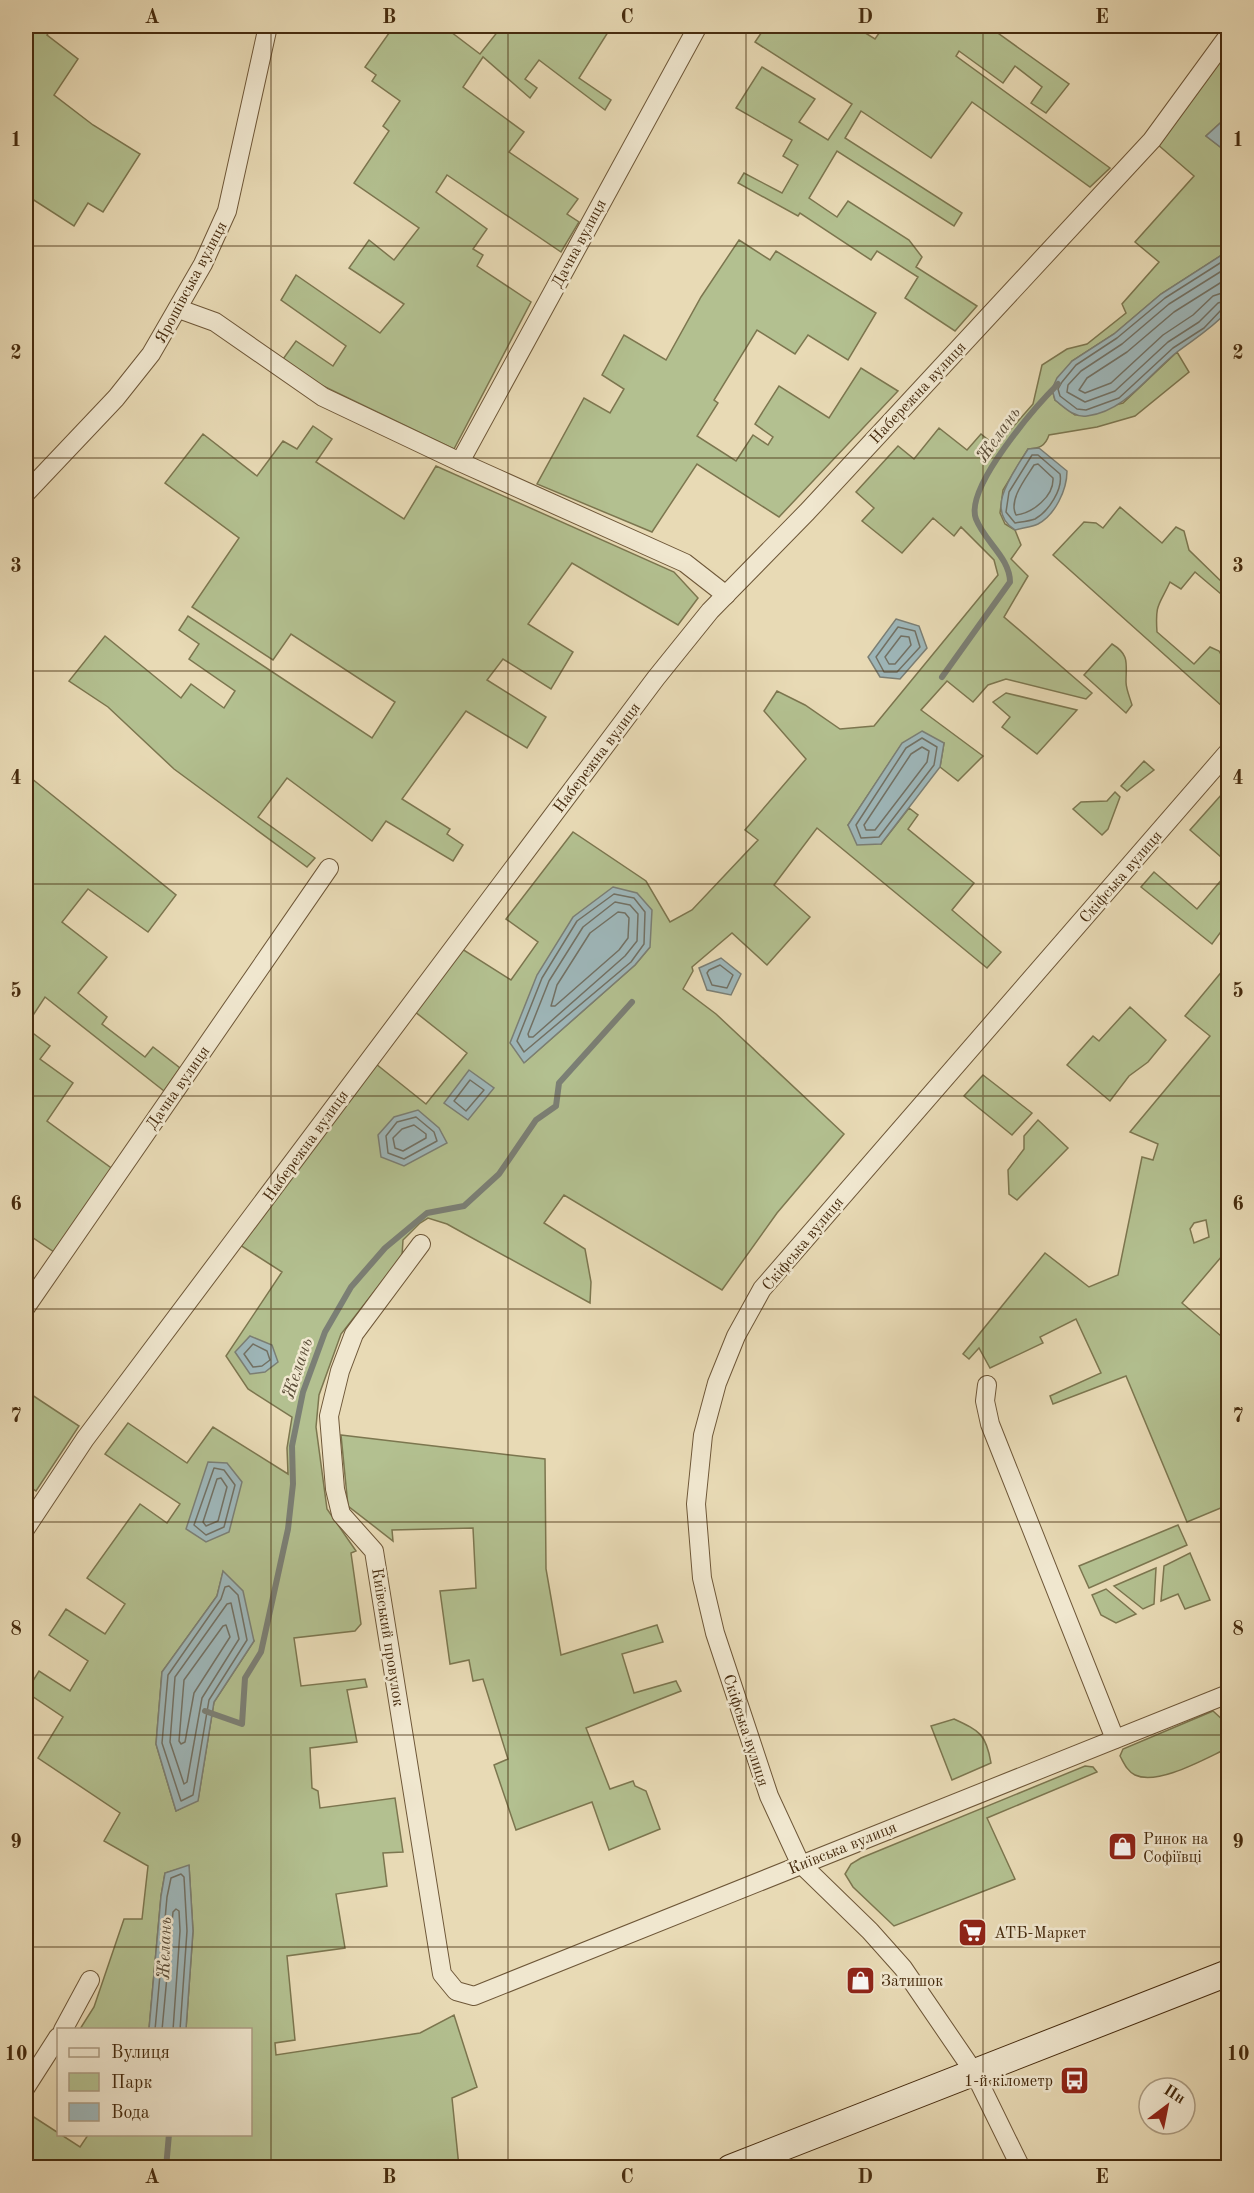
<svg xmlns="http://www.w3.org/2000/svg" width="1254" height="2193" font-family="'Old Standard TT',serif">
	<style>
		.green { fill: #b3c090; stroke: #7c764f; stroke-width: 1.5; fill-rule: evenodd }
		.water { fill: #9eb7ba; stroke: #7b7f75; stroke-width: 1.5 }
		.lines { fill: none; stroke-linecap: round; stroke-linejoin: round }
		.shore { stroke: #727164; stroke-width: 1.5 }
		.stream { stroke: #7b7f75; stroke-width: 6 }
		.street-casing { stroke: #6e5738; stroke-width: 20 }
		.secondary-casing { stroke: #462b0e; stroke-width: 28 }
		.street { stroke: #f0e7cf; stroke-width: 18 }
		.secondary { stroke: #f0e7cf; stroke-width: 26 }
		.grid { fill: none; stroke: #462b0e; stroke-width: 1.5; stroke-opacity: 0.55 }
		.labels { text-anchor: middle; stroke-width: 5; stroke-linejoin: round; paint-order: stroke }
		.street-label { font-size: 16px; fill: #462b0e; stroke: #f0e7cf }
		.poi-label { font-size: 16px; fill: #462b0e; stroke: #f0e7cf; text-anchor: start }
		.water-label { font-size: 18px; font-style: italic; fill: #5c4e39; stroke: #f0e7cf }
		.neatline { fill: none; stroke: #462b0e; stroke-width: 2 }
		.grid-label { font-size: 20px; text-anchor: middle; font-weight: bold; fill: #462b0e }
	</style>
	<rect width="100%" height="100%" fill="#e8dab5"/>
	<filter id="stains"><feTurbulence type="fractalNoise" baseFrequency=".00333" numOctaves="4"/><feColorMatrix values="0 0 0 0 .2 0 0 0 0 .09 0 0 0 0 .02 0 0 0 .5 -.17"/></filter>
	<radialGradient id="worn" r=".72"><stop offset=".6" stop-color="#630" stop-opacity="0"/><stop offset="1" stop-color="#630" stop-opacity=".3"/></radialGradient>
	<g class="green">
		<path d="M26 26H53L47 35 78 59 54 95 93 125 140 154 103 212 88 203 74 226 26 195Z"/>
		<path d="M394 26H443L480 54 499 30 493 26H605L610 29 579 78 611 100 605 110 539 60 525 79 537 88 530 98 483 57 463 87 524 132 509 152 578 199 567 214 579 222 561 252 447 175 436 192 487 229 473 249 483 255 477 266 531 302 454 449 321 385 283 359 296 341 333 366 346 346 281 300 296 275 380 333 404 304 349 268 369 240 394 260 419 228 354 183 389 131 383 126 400 101 372 81 376 75 365 67Z"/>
		<path d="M766 26H854L875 39 884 26H988L1069 84 1046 113 1031 103 1042 87 1015 66 1003 83 959 51 956 56 1110 168 1090 187 972 102 931 158 861 111 845 138 962 213 954 226 837 151 809 198 837 217 848 201 909 240 922 257 916 267 977 306 955 331 905 298 918 277 877 251 871 260 800 213 798 216 738 183 744 173 782 193 798 165 783 156 792 140 736 108 762 67 815 99 799 122 828 140 852 104 755 42Z"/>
		<path d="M1228 47V116L1206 136 1228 153V251L1161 294 1114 334 1072 361 1052 389 1055 400 1075 415 1123 403 1177 352 1189 372 1135 416 1097 427 1049 435C1045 447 1039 448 1028 449L1003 490 1000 513 1005 524 1015 530 1021 545 1011 559 1028 576 1004 617 1092 693 1086 699 1006 679 988 685 973 702 947 681 921 710 983 756 958 781 940 767 944 743 902 744 848 825 881 844 909 808 918 815 908 829 974 883 952 910 1001 952 987 968 817 828 774 885 810 917 767 965 732 933 692 967 693 971 683 989 716 1014 844 1134 777 1213 722 1290 564 1195 544 1223 585 1249 591 1282 590 1303 447 1224 428 1218 420 1223 403 1240 402 1256 341 1334 319 1395 316 1427 327 1509 356 1551 351 1553 361 1624 355 1631 294 1638 301 1686 365 1679 367 1687 347 1690 357 1742 310 1748 312 1788 318 1791 320 1808 395 1798 403 1852 383 1853 387 1886 336 1894 345 1948 287 1956 295 2040 275 2043 276 2055 420 2033 454 2015 477 2087 452 2098 459 2167H26V2112L80 2147 88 2135 250 2134V2030L186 2029 193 1931 189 1866 165 1873 161 1896 149 2029H80L94 2007 124 1919H142L148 1866 104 1841 120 1813 38 1758 63 1717 26 1692 39 1671 70 1691 88 1661 49 1635 66 1609 105 1634 125 1604 87 1578 140 1504 167 1523 180 1504 105 1454 128 1423 187 1463 213 1427 288 1474 287 1448 292 1417 248 1389 226 1356 282 1272 240 1245 376 1064 426 1104 467 1053 414 1011 459 947 511 980 538 942 506 919 573 832 646 881 670 922 692 910 758 840 745 830 806 759 764 711 777 691 805 705 840 729 874 726 998 575 994 560 961 527 954 536 933 518 902 553 862 521 874 508 856 492 898 446 914 459 939 428 967 450 981 434 996 446 1033 404 1042 365 1067 349 1087 344 1126 313 1122 304 1159 262 1135 242 1194 176 1157 144ZM650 947 635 965 525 1062ZM223 1572 254 1641 214 1702 198 1800 176 1811 156 1744 162 1672 217 1596Z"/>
		<path d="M739 240 770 260 776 251 876 313 848 360 808 335 795 354 757 330 714 400 718 403 697 436 736 461 753 435 768 445 773 437 755 424 779 386 829 418 861 368 898 391 779 517 697 464 652 532 537 484 584 398 610 413 624 389 602 375 624 335 666 360 701 297Z"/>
		<path d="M313 426 332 439 316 462 404 519 436 466 674 572 698 598 678 625 572 563 528 624 573 652 551 689 503 659 487 680 546 717 527 748 466 711 402 799 450 829 447 834 463 845 453 861 386 821 372 841 287 778 258 817 315 858 307 867 174 769 108 707 69 681 105 636 181 698 191 684 224 708 235 691 189 659 199 644 179 630 188 616 372 738 395 702 291 634 273 660 192 607 239 538 165 483 203 434 257 476 283 441 297 449Z"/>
		<path d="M1120 507 1162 543 1176 527 1184 531 1189 550 1228 588V600L1195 572 1181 589 1170 582C1159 606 1155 603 1157 632L1194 664 1210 647 1219 651 1224 660H1228V701L1223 707 1053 555 1084 522 1096 523 1103 528Z"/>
		<path d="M1112 644C1130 655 1126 663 1126 682 1126 689 1130 698 1132 705L1126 713 1084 675Z"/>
		<path d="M1006 693 1077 710 1037 754 1002 727 1010 717 993 702Z"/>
		<path d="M1144 761 1154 770 1127 791 1121 786Z"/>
		<path d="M26 774 176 895 148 932 88 889 62 922 107 957 78 993 107 1017 102 1024 145 1057 153 1047 180 1068 164 1091 45 997 26 1026Z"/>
		<path d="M1115 792 1120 797 1108 829 1102 835 1073 809 1081 802 1107 801Z"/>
		<path d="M1222 794 1228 799V863L1190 830Z"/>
		<path d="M1154 872 1197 909 1228 872V922L1212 944 1141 887Z"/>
		<path d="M1228 964V1249L1182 1303 1221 1336 1228 1327V1505L1187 1522 1126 1376 1053 1404 1050 1396 1101 1373 1076 1319 1040 1337 1043 1343 990 1368 979 1348 969 1359 963 1354 1045 1253 1089 1287 1118 1275 1142 1157 1153 1160 1158 1144 1130 1132 1210 1036 1185 1016ZM1206 1220 1209 1237 1194 1243 1190 1229 1194 1223Z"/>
		<path d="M1130 1007 1166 1040 1148 1062 1129 1076 1110 1101 1067 1065 1093 1036 1099 1041Z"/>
		<path d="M26 1028 50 1046 40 1059 73 1083 47 1121 114 1170 57 1254 26 1233Z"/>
		<path d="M983 1075 1032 1113 1012 1135 964 1096Z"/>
		<path d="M1038 1120 1068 1148 1017 1200 1009 1194 1008 1170 1024 1149V1136Z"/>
		<path d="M26 1391 79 1426 36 1491 26 1485Z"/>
		<path d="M341 1435 545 1459 546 1569 561 1655 657 1625 663 1642 622 1654 634 1693 676 1681 681 1691 586 1728 610 1789 633 1781 635 1786 646 1791 660 1829 609 1850 592 1802 516 1830 494 1765 508 1759 483 1679 473 1681 469 1660 450 1664 440 1591 476 1588 473 1528 392 1530 393 1541 348 1506Z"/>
		<path d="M1178 1525 1187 1545 1089 1588 1079 1566Z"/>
		<path d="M1190 1553 1210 1600 1185 1609 1178 1594 1161 1601 1164 1566Z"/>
		<path d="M1156 1568 1154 1604 1143 1609 1114 1586Z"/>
		<path d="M1106 1589 1136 1614 1116 1623 1101 1615 1092 1595Z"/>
		<path d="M1213 1711 1225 1722 1228 1721V1748C1206 1758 1158 1786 1135 1775 1127 1771 1124 1763 1120 1756L1123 1749Z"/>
		<path d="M954 1719C980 1731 986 1734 991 1763L952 1780 931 1726Z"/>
		<path d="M1085 1766 1093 1767 1097 1772 987 1818 1015 1879 894 1926 853 1887 845 1874 851 1864 861 1858Z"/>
	</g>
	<g class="water">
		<path d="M1228 116V153L1206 136Z"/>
		<path d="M1228 251V311C1211 329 1197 337 1177 352 1149 374 1126 411 1087 416 1074 418 1064 407 1055 400L1052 389 1057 378 1072 361 1114 334 1161 294Z"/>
		<path d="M1039 448 1067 471C1067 490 1055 515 1038 524 1032 527 1022 528 1015 530 983 510 1014 472 1028 449Z"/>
		<path d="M896 619 919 626 927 648 900 679 880 677 868 657Z"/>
		<path d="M922 731 944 743 940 767 881 844 857 845 848 825 902 743Z"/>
		<path d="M613 887 637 893 652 910 650 947 635 965 524 1063 510 1043 537 975 573 917Z"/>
		<path d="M721 958 741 974 731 995 707 990 699 968Z"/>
		<path d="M469 1070 494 1088 468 1120 444 1103Z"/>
		<path d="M418 1110 439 1128 447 1143 404 1166 381 1157 378 1135 394 1117Z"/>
		<path d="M250 1336 272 1345 278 1362 265 1372 250 1374 235 1352Z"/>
		<path d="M208 1462 227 1463 242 1482 229 1532 206 1542 186 1529Z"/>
		<path d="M223 1571 243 1591 254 1641 214 1702 198 1801 176 1811 156 1744 162 1672 217 1596Z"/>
		<path d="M189 1865 193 1931 186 2029H149L161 1896 165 1873Z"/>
	</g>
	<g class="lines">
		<g class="shore">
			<path d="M1228 258 1165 298 1117 338 1076 365 1062 382 1058 389 1060 396 1077 409 1086 410 1119 398 1173 348 1204 328 1222 309 1228 308"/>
			<path d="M1228 267 1169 304 1122 344 1081 371 1068 385 1067 392 1085 402 1115 391 1168 342 1199 322 1218 303 1228 300"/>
			<path d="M1228 278 1174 312 1127 352 1087 378 1079 390 1085 393 1111 383 1163 335 1193 315 1213 296 1228 291"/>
			<path d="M1032 455H1038L1060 474C1063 489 1049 511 1035 519 1030 521 1021 522 1015 523L1006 512 1009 492Z"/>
			<path d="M1038 464 1053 478C1054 496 1033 513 1016 515 1008 500 1026 478 1034 465Z"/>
			<path d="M898 627 915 631 920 647 897 672H884L876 657Z"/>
			<path d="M901 636 909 637 911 645 895 664H889L885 657Z"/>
			<path d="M922 738 937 747 934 765 879 837 861 838 856 825 906 748Z"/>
			<path d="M922 747 929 751 927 762 875 830H866L864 825 911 754Z"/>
			<path d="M614 894 634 898 645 912 644 944 631 962 524 1052 517 1041 542 978 577 921Z"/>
			<path d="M615 902 630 905 638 914 637 941 625 956 533 1037H529L528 1034 549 981 583 927Z"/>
			<path d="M618 912 625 913 629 918 628 938 619 950 555 1006H551L557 985 590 933Z"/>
			<path d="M720 965 733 975 727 988 712 985 707 973 709 970Z"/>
			<path d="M470 1080 484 1090 466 1111 454 1101Z"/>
			<path d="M416 1117 434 1132 437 1141 404 1159 388 1153 386 1136 397 1122Z"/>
			<path d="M414 1125 426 1134V1138L403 1151 395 1148 393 1138 402 1129Z"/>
			<path d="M253 1344 267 1351 270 1360 262 1366 253 1367 244 1354Z"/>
			<path d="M214 1468 224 1470 235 1485 224 1527 206 1535 194 1525Z"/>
			<path d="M221 1478 227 1487 218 1521 206 1526 203 1522 217 1479Z"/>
			<path d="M229 1586 238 1595 247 1640 209 1700 193 1795 181 1801 162 1743 168 1675 221 1599 225 1587Z"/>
			<path d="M231 1603 239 1639 202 1698 187 1782 184 1784 170 1742 175 1677 227 1604Z"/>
			<path d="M226 1625 230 1637 194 1693 185 1742 181 1744 179 1741 184 1680 223 1626Z"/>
			<path d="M155 2030 167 1897 171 1878 181 1874 184 1877 187 1931 180 2030"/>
			<path d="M162 2030 173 1912 176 1909 179 1911 180 1931 173 2030"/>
		</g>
		<g class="stream">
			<path d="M942 677 1010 582C1010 558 985 542 976 519 964 488 1036 406 1058 384"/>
			<path d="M205 1711 242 1724 245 1678 261 1652 288 1529 293 1484 292 1446 303 1392 325 1332 351 1287 385 1248 427 1213 464 1206 499 1174 536 1120 556 1106 559 1083 632 1002"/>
			<path d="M166 2168 169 2134"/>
		</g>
		<defs>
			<g id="street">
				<path d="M179 309 215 322 323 397 460 462 685 563 726 595"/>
				<path d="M460 462 698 26"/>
				<path d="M26 493 116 398 151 354 203 264 227 211 268 26"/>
				<path d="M421 1244 354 1334 340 1371 329 1416 335 1489 341 1514 374 1551 442 1974 456 1991 474 1996 1228 1694"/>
				<path d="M26 1307 329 868"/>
				<path d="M987 1385 985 1401 990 1424 1115 1739"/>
				<path d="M26 1528 85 1439 656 678 710 611 807 512 1152 140 1228 36"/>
				<path d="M63 2030 90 1980"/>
				<path d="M26 2087 58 2037"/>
				<path d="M1021 2168 974 2072 903 1968 870 1931 800 1863 769 1796 715 1633 702 1578 696 1504 703 1435 717 1383 736 1336 762 1289 1228 752"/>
			</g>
			<path id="secondary" d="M730 2168 1228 1973"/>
		</defs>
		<use href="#street" class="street-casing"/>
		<use href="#secondary" class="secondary-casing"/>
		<use href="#street" class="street"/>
		<use href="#secondary" class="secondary"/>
	</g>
	<path class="grid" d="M271 26V2168M508 26V2168M746 26V2168M983 26V2168M26 246H1228M26 458H1228M26 671H1228M26 884H1228M26 1096H1228M26 1309H1228M26 1522H1228M26 1735H1228M26 1947H1228"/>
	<defs>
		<symbol id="shop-square" viewBox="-11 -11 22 22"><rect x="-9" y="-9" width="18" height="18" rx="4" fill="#8f2418" stroke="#f0e7cf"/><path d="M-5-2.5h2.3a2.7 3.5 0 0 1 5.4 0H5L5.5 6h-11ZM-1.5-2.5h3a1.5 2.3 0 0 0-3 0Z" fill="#fff"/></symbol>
		<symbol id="supermarket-square" viewBox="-11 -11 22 22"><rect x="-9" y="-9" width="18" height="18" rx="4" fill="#8f2418" stroke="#f0e7cf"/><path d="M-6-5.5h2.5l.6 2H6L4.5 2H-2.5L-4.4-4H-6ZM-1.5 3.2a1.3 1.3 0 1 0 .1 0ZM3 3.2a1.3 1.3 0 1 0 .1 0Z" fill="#fff"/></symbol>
		<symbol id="bus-square" viewBox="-11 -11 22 22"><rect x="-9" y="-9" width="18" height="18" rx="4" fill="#8f2418" stroke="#f0e7cf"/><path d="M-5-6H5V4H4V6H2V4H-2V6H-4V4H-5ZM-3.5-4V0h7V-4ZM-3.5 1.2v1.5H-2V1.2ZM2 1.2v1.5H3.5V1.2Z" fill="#fff"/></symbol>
	</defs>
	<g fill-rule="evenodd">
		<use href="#shop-square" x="1106" y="1830" width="33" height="33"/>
		<use href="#supermarket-square" x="956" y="1916" width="33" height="33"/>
		<use href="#shop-square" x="844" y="1964" width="33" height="33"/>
		<use href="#bus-square" x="1058" y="2064" width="33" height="33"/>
	</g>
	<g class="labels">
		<g class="street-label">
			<text transform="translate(578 243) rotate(-62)" y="6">Дачна вулиця</text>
			<text transform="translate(190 282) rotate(-62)" y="6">Ярошівська вулиця</text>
			<text transform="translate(917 392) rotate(-47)" y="6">Набережна вулиця</text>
			<text transform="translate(596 757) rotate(-53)" y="6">Набережна вулиця</text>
			<text transform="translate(1120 876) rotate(-49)" y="6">Скіфська вулиця</text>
			<text transform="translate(177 1087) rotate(-55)" y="6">Дачна вулиця</text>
			<text transform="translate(305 1145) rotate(-54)" y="6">Набережна вулиця</text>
			<text transform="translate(802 1243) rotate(-50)" y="6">Скіфська вулиця</text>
			<text transform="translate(389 1637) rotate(81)" y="6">Київський провулок</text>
			<text transform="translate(747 1730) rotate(72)" y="6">Скіфська вулиця</text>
			<text transform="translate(842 1847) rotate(-22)" y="6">Київська вулиця</text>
		</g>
		<g class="poi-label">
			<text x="1143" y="1844">Ринок на<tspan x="1143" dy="18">Софіївці</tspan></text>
			<text x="994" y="1938">АТБ-Маркет</text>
			<text x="881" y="1986">Затишок</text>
			<text x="1053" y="2086" text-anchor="end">1-й кілометр</text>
		</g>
		<g class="water-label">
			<text transform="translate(998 434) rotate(-55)" y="6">Желань</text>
			<text transform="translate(297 1368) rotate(-72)" y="6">Желань</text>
			<text transform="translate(164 1948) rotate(-88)" y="6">Желань</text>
		</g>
	</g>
	<rect width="1254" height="2193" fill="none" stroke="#e8dab5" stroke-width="66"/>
	<rect x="57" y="2028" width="195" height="108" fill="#f0e7cf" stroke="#ac9c82" stroke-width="1.5"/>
	<rect x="69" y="2048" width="30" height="9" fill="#f0e7cf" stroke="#ac9c82" stroke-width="1.5"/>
	<text x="111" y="2058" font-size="18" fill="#462b0e">Вулиця</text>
	<rect x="69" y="2073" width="30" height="18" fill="#b3c090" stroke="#ac9c82" stroke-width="1.5"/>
	<text x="111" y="2088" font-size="18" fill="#462b0e">Парк</text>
	<rect x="69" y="2103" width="30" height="18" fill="#9eb7ba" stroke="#ac9c82" stroke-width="1.5"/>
	<text x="111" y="2118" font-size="18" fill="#462b0e">Вода</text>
	<g transform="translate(1167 2106) rotate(32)"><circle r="28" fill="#f0e7cf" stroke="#ac9c82" stroke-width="1.5"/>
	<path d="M0-4.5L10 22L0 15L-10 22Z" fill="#8f2418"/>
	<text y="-9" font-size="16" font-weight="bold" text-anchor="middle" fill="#462b0e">Пн</text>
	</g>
	<rect x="33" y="33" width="1188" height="2127" class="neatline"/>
	<g class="grid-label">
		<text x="152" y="23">A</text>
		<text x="389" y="23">B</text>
		<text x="627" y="23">C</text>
		<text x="865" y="23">D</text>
		<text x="1102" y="23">E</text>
		<text x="16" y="146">1</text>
		<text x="1238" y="146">1</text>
		<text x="16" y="359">2</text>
		<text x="1238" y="359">2</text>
		<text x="16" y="572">3</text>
		<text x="1238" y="572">3</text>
		<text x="16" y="784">4</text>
		<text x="1238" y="784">4</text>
		<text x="16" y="997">5</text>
		<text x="1238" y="997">5</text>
		<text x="16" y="1210">6</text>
		<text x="1238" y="1210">6</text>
		<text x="16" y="1422">7</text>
		<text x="1238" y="1422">7</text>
		<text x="16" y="1635">8</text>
		<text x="1238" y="1635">8</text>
		<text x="16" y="1848">9</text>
		<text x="1238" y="1848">9</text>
		<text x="16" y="2060">10</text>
		<text x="1238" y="2060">10</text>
		<text x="152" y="2183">A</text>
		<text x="389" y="2183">B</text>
		<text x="627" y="2183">C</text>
		<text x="865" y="2183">D</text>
		<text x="1102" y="2183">E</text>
	</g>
	<rect width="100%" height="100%" filter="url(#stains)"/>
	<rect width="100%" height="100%" fill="url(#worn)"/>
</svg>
